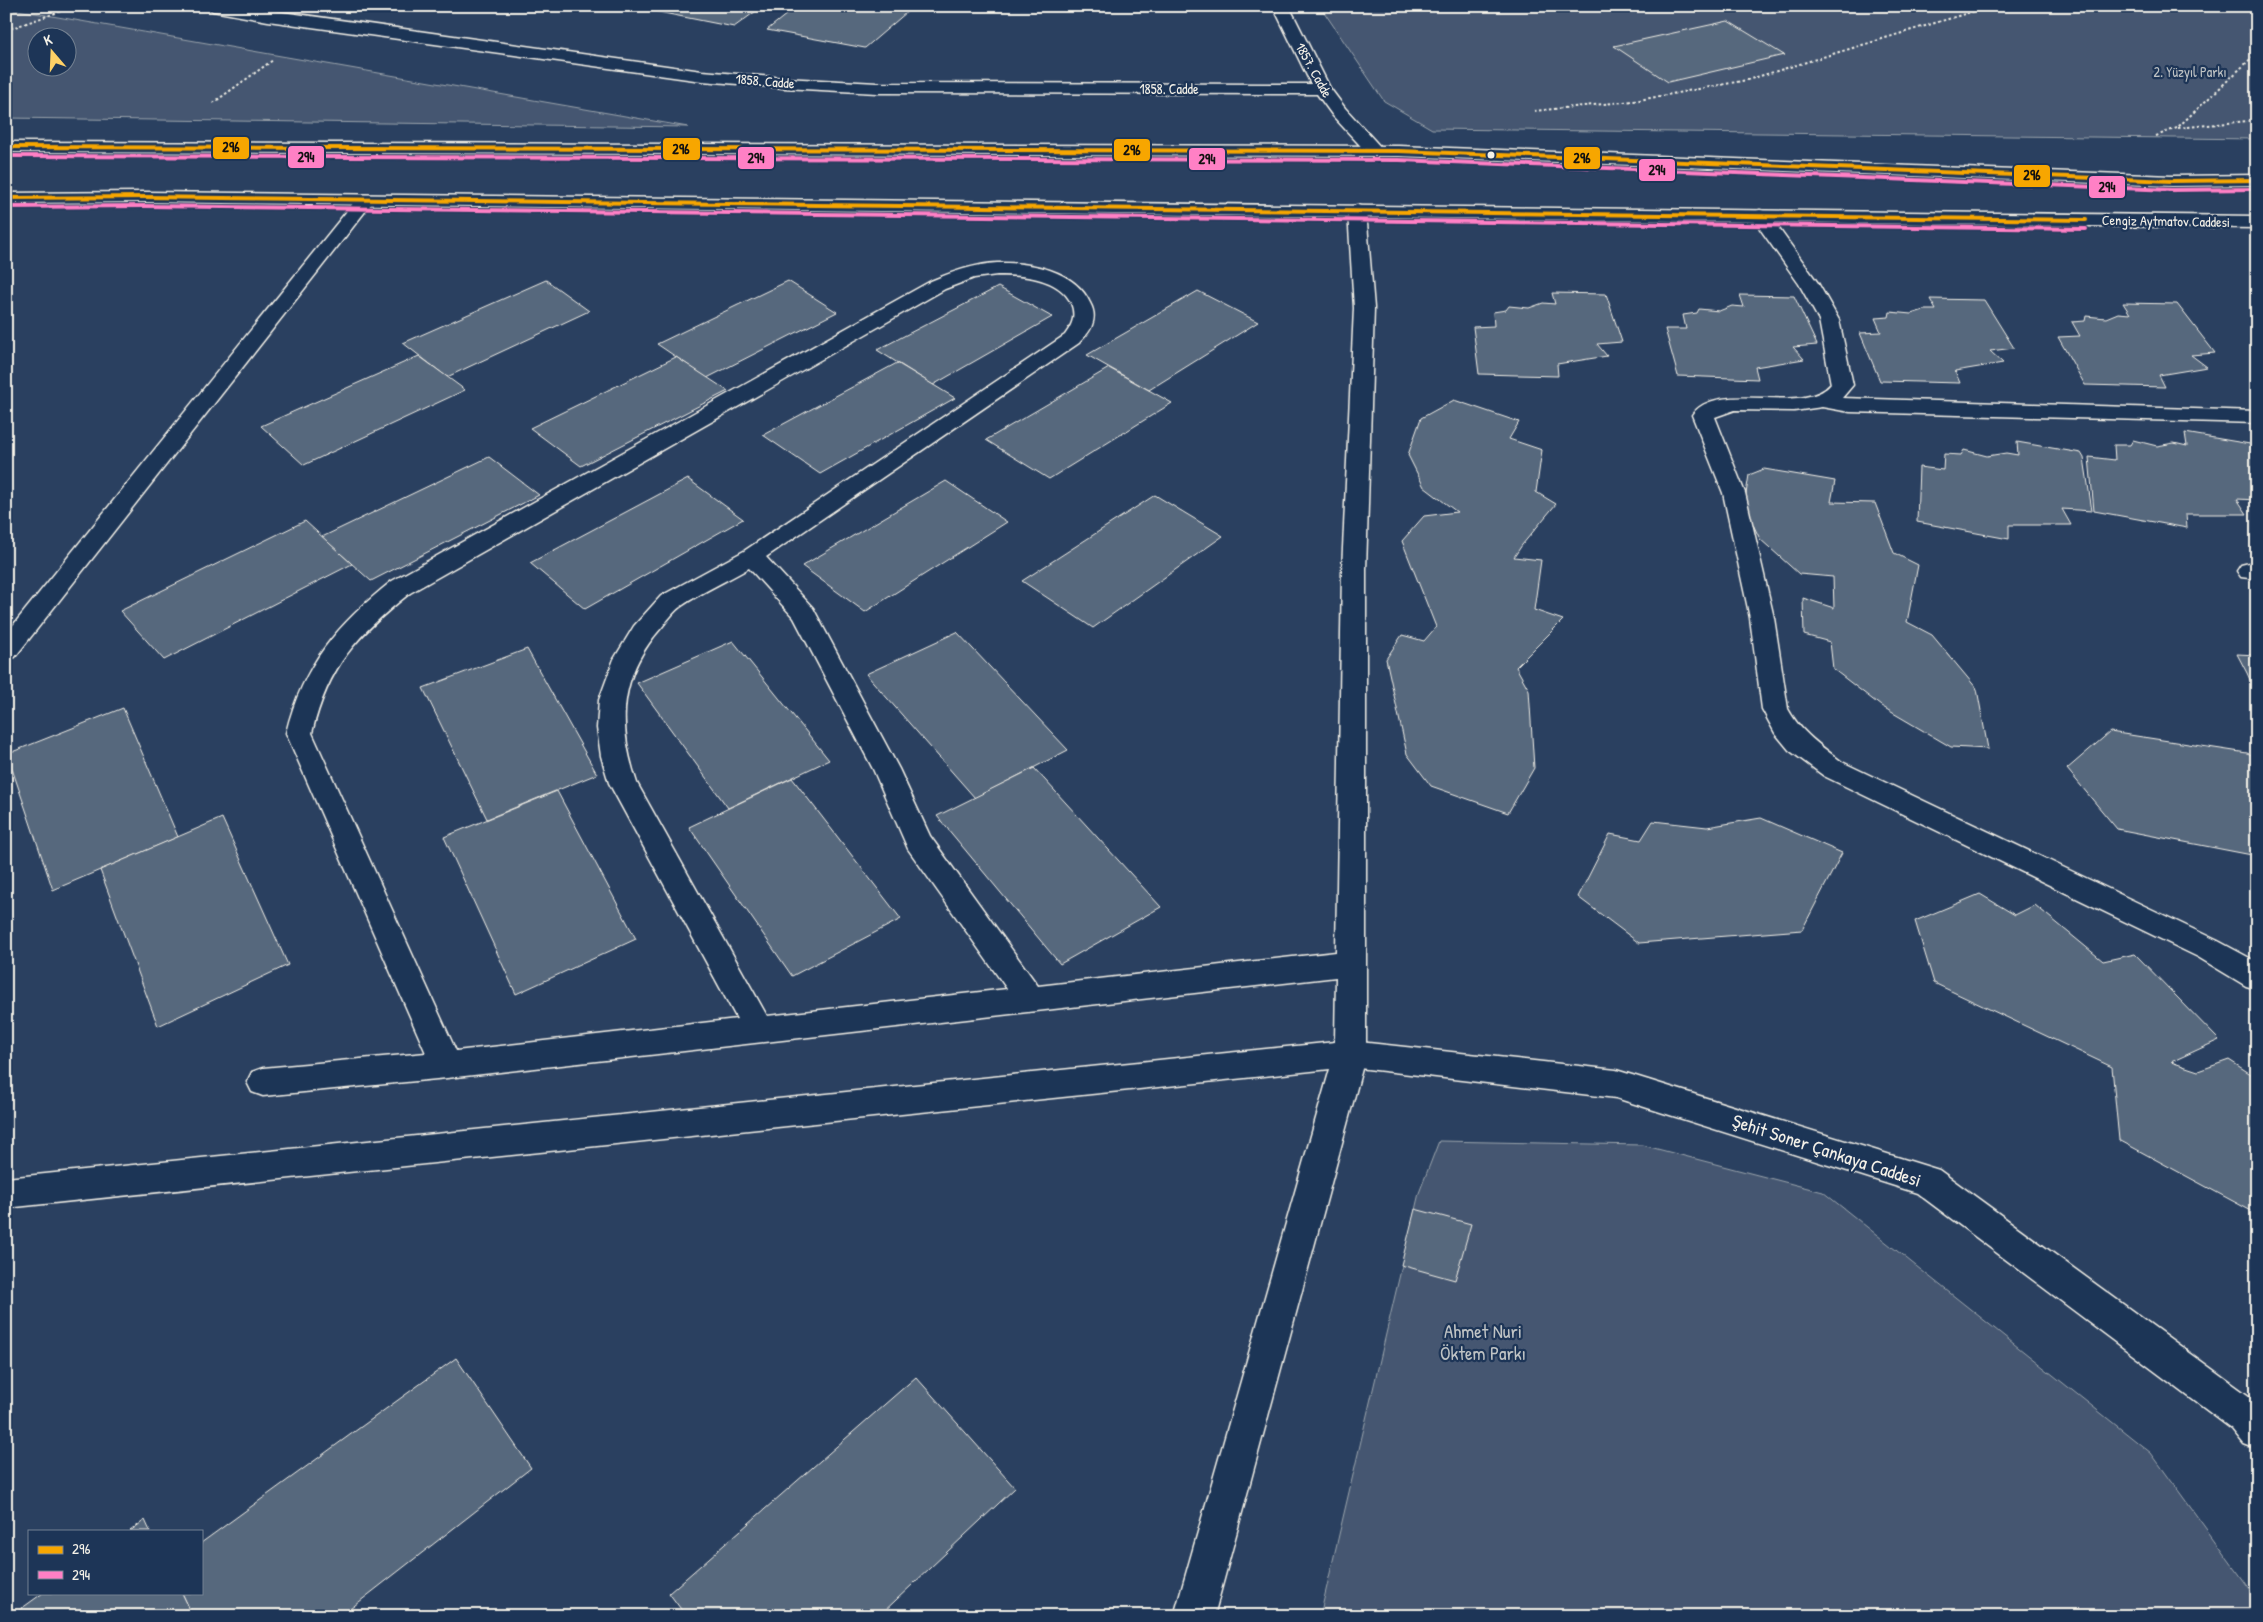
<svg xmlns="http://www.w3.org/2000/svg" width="2263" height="1622" font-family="'Patrick Hand',sans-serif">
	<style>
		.green { fill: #445771; stroke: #9ca4ac; fill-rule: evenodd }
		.building { fill: #56677d; stroke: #f4f1e8 }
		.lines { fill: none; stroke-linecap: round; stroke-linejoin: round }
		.minor-casing { stroke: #f4f1e8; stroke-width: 3 }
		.major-casing { stroke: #f4f1e8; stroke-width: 3 }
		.path { stroke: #f4f1e8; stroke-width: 2; stroke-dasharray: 2.5 2.5; stroke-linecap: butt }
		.minor { fill: #1d3557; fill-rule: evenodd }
		.major { fill: #1d3557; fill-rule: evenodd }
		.bus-1-casing { stroke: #1d3557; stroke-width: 6 }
		.bus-2-casing { stroke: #1d3557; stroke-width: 6 }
		.bus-1 { stroke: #f7a600; stroke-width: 4 }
		.bus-2 { stroke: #ff80c5; stroke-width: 4 }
		.bus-dot { fill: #f4f1e8; stroke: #1d3557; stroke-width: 2 }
		.labels { text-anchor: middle; stroke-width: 4.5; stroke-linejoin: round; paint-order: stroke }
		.far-street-label { font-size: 14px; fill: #f4f1e8; stroke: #1d3557 }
		.far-park-label { font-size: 14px; fill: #bfc3c4; stroke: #1d3557 }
		.near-street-label { font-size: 19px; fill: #f4f1e8; stroke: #1d3557 }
		.near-park-label { font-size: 19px; fill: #bfc3c4; stroke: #1d3557 }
		.line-badge { stroke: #1d3557; stroke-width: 2 }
		.pale-badge-label { font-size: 14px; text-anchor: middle; font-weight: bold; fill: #111 }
	</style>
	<rect width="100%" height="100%" fill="#2a4060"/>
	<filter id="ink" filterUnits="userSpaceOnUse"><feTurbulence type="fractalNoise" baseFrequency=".02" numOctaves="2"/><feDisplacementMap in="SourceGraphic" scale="10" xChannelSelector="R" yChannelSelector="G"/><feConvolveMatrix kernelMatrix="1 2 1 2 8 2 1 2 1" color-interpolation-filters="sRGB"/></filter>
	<g filter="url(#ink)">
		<g class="green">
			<path d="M1320 6H2257V139L1432 129 1384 101Z"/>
			<path d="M6 8 688 127 6 118ZM38 38H68V68H38Z"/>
			<path d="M1439 1141 1642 1145 1823 1192 2151 1453 2257 1599V1616H1320L1419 1193Z"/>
		</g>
		<g class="building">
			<path d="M628 6H763L734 27Z"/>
			<path d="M797 6 845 8 847 6H914L865 48 767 30Z"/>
			<path d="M1728 21 1784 55 1668 82 1614 46Z"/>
			<path d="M546 280 589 311 447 377 403 343Z"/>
			<path d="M788 281 837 312 707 378 657 344Z"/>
			<path d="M998 287 1052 317 933 385 877 350Z"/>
			<path d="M1198 291 1258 322 1149 390 1087 355Z"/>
			<path d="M1552 293 1606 294 1622 342 1597 344 1607 356 1557 364 1558 376 1479 374 1473 327 1494 326 1493 312 1506 310 1509 306 1529 308 1543 303 1555 304Z"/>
			<path d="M1740 295 1794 296 1817 345 1793 347 1804 359 1755 367 1758 379 1678 376 1665 329H1686L1683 315 1697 313 1699 309 1719 311 1732 306 1744 307Z"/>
			<path d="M1930 299 1984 300 2014 348 1990 351 2003 363 1955 371 1960 383 1880 381 1860 333 1881 332 1875 318 1889 317 1890 312 1911 314 1924 310H1936Z"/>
			<path d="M2123 303 2177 304 2215 353 2191 355 2207 367 2159 375 2165 387 2085 385 2058 337 2080 336 2072 322 2085 321 2086 316 2106 318 2118 313 2130 314Z"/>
			<path d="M419 356 465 390 304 465 261 426Z"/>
			<path d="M676 357 728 391 581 466 530 428Z"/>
			<path d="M897 363 955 398 820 474 763 435Z"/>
			<path d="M1109 368 1172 403 1049 479 986 440Z"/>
			<path d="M1454 400 1519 422 1509 439 1542 450 1536 492 1556 504 1522 545 1514 557 1541 560 1534 610 1563 620 1516 667 1529 690 1534 768 1508 813 1431 786 1407 754 1386 659 1402 635 1424 641 1436 627 1402 541 1424 516 1457 512 1424 487 1408 455 1421 418Z"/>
			<path d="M2185 433 2250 444 2257 464V500L2237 499 2247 514H2186L2187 528 2094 511 2089 457 2115 460 2114 445H2130L2133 440 2157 446 2174 443 2187 446Z"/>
			<path d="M2017 442 2081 453 2084 458 2092 511 2062 509 2071 525H2009V539L1917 522 1919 467 1943 470 1944 454 1961 455 1964 450 1987 456 2006 453 2018 455Z"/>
			<path d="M489 457 539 495 371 581 322 537Z"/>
			<path d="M1764 469 1835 481 1831 502 1875 503 1894 553 1918 565 1907 622 1932 635 1977 689 1988 749 1951 747 1881 706 1833 669 1830 642 1804 635 1803 598 1834 608 1833 577 1799 574 1760 539 1744 506 1749 475Z"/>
			<path d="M688 479 743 519 585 609 530 563Z"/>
			<path d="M946 481 1007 522 865 612 802 566Z"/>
			<path d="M1155 495 1223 536 1093 628 1022 581Z"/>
			<path d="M305 521 352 564 164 660 120 611Z"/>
			<path d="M957 632 1068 750 975 798 866 674Z"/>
			<path d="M733 641 829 760 728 808 637 683Z"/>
			<path d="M527 649 597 774 487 819 423 688Z"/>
			<path d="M2237 654 2257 655V695L2247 673Z"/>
			<path d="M123 708 178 837 53 890 7 754Z"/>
			<path d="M2110 732 2247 753 2257 757V856L2117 829 2067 769Z"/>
			<path d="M1034 768 1161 907 1060 964 937 816Z"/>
			<path d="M792 778 901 919 792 976 689 827Z"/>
			<path d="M557 791 636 939 516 994 444 837Z"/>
			<path d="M222 818 288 965 158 1026 100 870Z"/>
			<path d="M1761 818 1842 853 1802 930 1639 943 1578 897 1610 834 1641 840 1653 821 1707 827Z"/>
			<path d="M1980 894 2015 915 2035 905 2103 961 2135 954 2219 1040 2171 1062 2198 1071 2229 1060 2257 1078V1214L2119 1140 2112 1067 1934 983 1915 921Z"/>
			<path d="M1415 1209 1471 1224 1455 1280 1401 1265Z"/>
			<path d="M456 1358 531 1468 341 1616H193L182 1593H201V1543Z"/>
			<path d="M916 1377 1015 1488 879 1616H686L669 1593Z"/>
			<path d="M145 1520 150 1531H130Z"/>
			<path d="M43 1593H182L193 1616H11Z"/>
		</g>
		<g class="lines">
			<defs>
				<g id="minor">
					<path d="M205 6H240L702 71 784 78 877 83 1311 84 1273 6H1289L1330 88 1345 108 1384 151 1381 155H1369L1333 116 1317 94 877 93 784 88 702 81 268 21 213 11Z"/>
					<path d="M365 195 371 196 374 200 371 204 15 657 6 660V634L359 196Z"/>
					<path d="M1357 205 1364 207 1366 211 1374 308 1366 570V1054L1214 1616H1174L1330 1069 6 1208V1178L1335 1042 1336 977 447 1078 263 1096 252 1092 247 1082 252 1072 263 1068 426 1053 286 733C303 664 338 624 392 581L931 281C952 272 975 264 997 263 1030 262 1075 270 1090 303 1094 310 1095 317 1092 325 1090 332 1084 337 1079 343L766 557 813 608 899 769 930 836 1038 986 1336 952 1342 570 1354 308 1348 211 1350 207ZM997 275C1021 275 1059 277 1071 303 1076 315 1073 324 1065 335L744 551 661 596 634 626 614 659 599 700 597 728 601 756 609 783 737 1019 456 1051 312 733C328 666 357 635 410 593L945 289 974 278ZM749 568 794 618 873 769 908 849 1007 989 767 1016 637 783C617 724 619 675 662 627 667 621 673 612 680 607 701 592 727 581 749 568Z"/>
					<path d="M1760 210 1767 212 1818 283 1839 320 1853 385 1842 398 2257 411V423L1850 412 1822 407 1794 411 1735 410 1715 417 1745 493 1774 618 1788 709C1801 733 1821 746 1842 762L2218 941 2257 962V989L2246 986 2198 957 1824 776 1789 750 1775 733 1762 709 1750 618 1723 493 1692 415C1718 378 1804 417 1831 384L1819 320 1799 284 1751 216 1753 212Z"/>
					<path d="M2249 563H2257V579L2241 577 2237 571 2241 565Z"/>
				</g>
				<g id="major">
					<path d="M6 142 1399 146 2172 176 2257 175V185L2172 186 1399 156 6 152Z"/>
					<path d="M145 192 2257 216V228L145 202 6 203V193Z"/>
					<path d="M1350 1041 1616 1070 1939 1170 2257 1402V1449L2244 1444 2232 1429 1917 1193 1616 1098 1350 1067 1339 1063 1334 1054 1339 1045Z"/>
				</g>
			</defs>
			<use href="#minor" class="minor-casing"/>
			<use href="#major" class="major-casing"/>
			<g class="path">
				<path d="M6 30 76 6"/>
				<path d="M213 103 273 60"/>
				<path d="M1534 111 1634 101 1747 80 1991 6"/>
				<path d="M2178 128 2257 120"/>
				<path d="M2156 136 2177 128 2257 53"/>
			</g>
			<use href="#minor" class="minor"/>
			<use href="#major" class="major"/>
			<defs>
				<g id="bus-1">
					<path d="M6 147 1399 151 2172 181 2257 180"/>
					<path d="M6 198 145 197 2086 220"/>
				</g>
				<g id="bus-2">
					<path d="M6 156 1399 160 2172 190 2257 189"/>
					<path d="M6 207 145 206 2086 229"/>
				</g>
			</defs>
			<use href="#bus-1" class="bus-1-casing"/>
			<use href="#bus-2" class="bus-2-casing"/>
			<use href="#bus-1" class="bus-1"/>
			<use href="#bus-2" class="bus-2"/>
		</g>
	</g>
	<circle class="bus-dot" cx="1491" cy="155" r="4.5"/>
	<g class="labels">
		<g class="far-street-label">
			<text transform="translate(1314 70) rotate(61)" y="5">1857. Cadde</text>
			<text transform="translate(765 81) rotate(5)" y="5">1858. Cadde</text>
			<text x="1169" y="94">1858. Cadde</text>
			<text transform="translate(2166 221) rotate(1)" y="5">Cengiz Aytmatov Caddesi</text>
		</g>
		<g class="far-park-label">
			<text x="2190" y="77">2. Yüzyıl Parkı</text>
		</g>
		<g class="near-street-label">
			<text transform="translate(1827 1150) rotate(18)" y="7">Şehit Soner Çankaya Caddesi</text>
		</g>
		<g class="near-park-label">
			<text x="1483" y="1338">Ahmet Nuri<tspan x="1483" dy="22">Öktem Parkı</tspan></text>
		</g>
	</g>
	<g class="line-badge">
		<rect x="212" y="136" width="38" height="24" rx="5" fill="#f7a600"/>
		<rect x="662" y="137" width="39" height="24" rx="5" fill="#f7a600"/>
		<rect x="1113" y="138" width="38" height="24" rx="5" fill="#f7a600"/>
		<rect x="287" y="145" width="38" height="24" rx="5" fill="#ff80c5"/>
		<rect x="1563" y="146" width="38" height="24" rx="5" fill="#f7a600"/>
		<rect x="737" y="146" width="38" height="24" rx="5" fill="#ff80c5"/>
		<rect x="1188" y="147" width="38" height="24" rx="5" fill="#ff80c5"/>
		<rect x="1638" y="158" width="38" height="24" rx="5" fill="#ff80c5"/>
		<rect x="2013" y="164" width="38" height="24" rx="5" fill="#f7a600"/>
		<rect x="2088" y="175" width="38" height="24" rx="5" fill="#ff80c5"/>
	</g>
	<g class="pale-badge-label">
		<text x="231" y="152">296</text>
		<text x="681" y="154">296</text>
		<text x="1132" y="155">296</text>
		<text x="306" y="162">294</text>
		<text x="1582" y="163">296</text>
		<text x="756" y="163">294</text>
		<text x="1207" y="164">294</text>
		<text x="1657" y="175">294</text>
		<text x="2032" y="180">296</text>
		<text x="2107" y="192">294</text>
	</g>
	<rect width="2263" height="1622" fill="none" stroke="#1d3557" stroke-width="25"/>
	<rect x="12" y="12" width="2238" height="1597" fill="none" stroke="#f4f1e8" stroke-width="2" filter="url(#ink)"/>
	<rect x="28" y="1530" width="175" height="65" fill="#1d3557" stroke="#738091"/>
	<rect x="38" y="1546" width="25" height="8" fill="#f7a600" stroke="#738091"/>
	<text x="72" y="1554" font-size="15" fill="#f4f1e8">296</text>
	<rect x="38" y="1571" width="25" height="8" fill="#ff80c5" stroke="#738091"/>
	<text x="72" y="1580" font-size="15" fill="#f4f1e8">294</text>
	<g transform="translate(52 52) rotate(341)"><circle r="24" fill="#1d3557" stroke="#738091"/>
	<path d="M0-4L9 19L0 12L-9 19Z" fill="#ffd166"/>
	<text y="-8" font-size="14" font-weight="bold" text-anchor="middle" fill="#f4f1e8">K</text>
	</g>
</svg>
